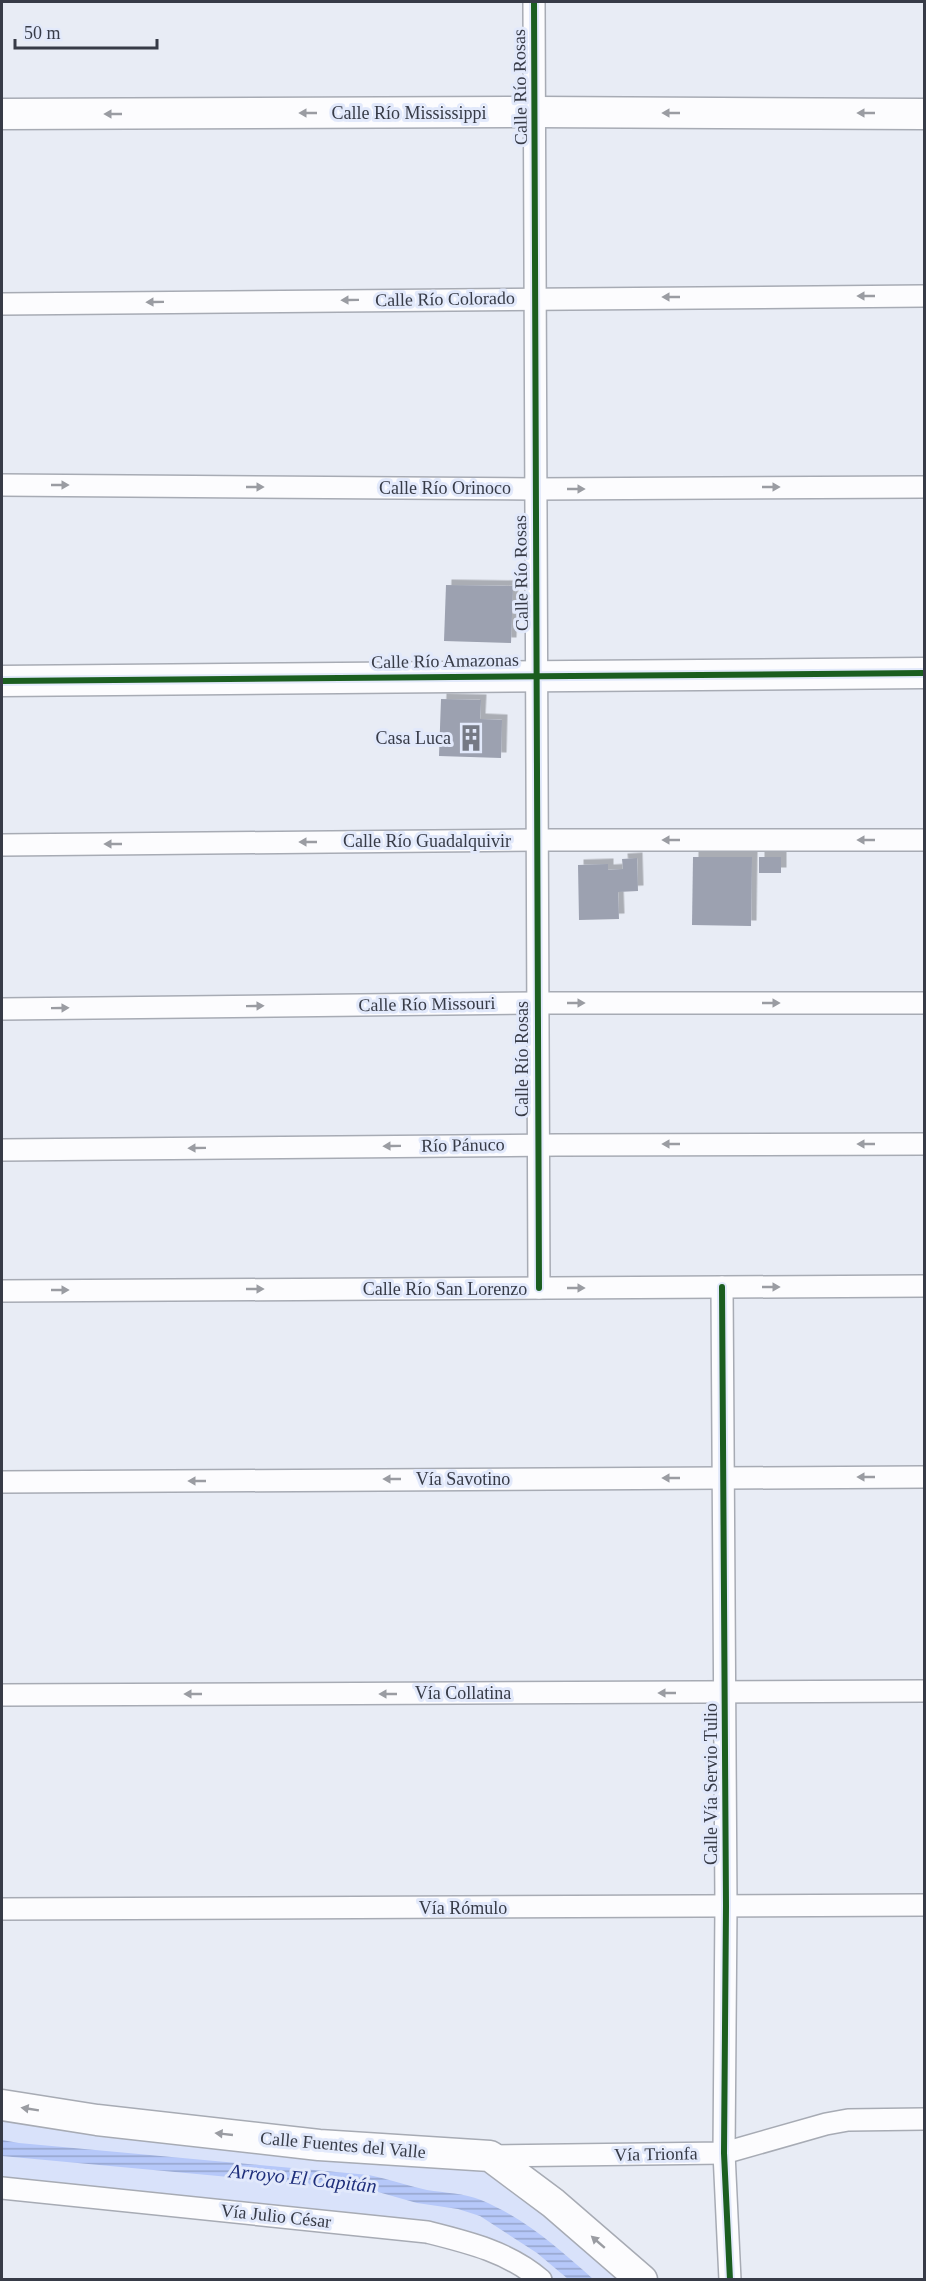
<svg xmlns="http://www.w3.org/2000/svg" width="926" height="2281" font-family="Georgia,serif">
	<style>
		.green { fill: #d9e2fa }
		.water { fill: url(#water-rules) }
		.building { fill: #9ca1b0; filter: url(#shadow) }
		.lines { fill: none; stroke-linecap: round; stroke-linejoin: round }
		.street-casing { stroke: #a7abb4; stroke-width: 24 }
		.secondary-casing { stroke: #a7abb4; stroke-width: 33 }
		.street { stroke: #fcfcfe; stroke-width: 21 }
		.secondary { stroke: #fcfcfe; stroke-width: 30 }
		.cycleway-casing { stroke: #e2e9fb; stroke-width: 10 }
		.cycleway { stroke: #1b5e20; stroke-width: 6 }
		.oneway { fill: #9a9ca2 }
		.labels { text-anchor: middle; stroke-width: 6; stroke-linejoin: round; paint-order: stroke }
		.street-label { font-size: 18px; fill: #373b47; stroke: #e2e9fb }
		.poi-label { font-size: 18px; fill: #373b47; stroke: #e2e9fb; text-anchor: end }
		.water-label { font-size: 20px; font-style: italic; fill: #1f2f7b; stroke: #e2e9fb }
	</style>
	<defs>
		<pattern id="water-rules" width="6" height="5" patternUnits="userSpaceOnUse" patternTransform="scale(1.5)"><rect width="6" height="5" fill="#b6c8f9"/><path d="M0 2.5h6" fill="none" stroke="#95a4cb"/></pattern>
		<filter id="shadow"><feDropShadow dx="5.5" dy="-5.5" stdDeviation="0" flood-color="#0004"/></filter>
	</defs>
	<rect width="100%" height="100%" fill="#e8ecf5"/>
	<path class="green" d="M2 2105 490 2156 642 2279H541L466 2241 2 2188Z"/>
	<path class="water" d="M2 2140 19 2143 369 2175C389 2179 408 2186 427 2190 445 2193 464 2193 481 2200 526 2219 558 2248 593 2279H568L537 2253 480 2216 458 2209 417 2203 371 2190 2 2156Z"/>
	<g class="building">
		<path d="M446 585 513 586 511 643 444 641Z"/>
		<path d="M441 699 481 700 480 719 502 720 501 758 439 756Z"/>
		<path d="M693 857H752L751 926 692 925Z"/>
		<rect x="759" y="857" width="22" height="16"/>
		<path d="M637 858 638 891 618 892 619 919 579 920 578 865 608 864V870L623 869 622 859Z"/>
	</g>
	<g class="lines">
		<defs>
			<g id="street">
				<path d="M534 2 539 1288"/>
				<path d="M2 304 924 296"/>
				<path d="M2 485 535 489 924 487"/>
				<path d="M2 845 536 840H924"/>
				<path d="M2 1009 537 1003H924"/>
				<path d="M2 1150 558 1145 924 1144"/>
				<path d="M722 1287 726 1906 724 2153 730 2280"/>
				<path d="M2 1291 924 1286"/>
				<path d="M2 1482 924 1477"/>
				<path d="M2 1695 924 1691"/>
				<path d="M2 1909 924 1905"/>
				<path d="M490 2156 724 2153 826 2124 848 2120 924 2119"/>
				<path d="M2 2188 427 2232C467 2242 509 2252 541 2280"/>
			</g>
			<g id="secondary">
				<path d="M2 114 536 112 924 114"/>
				<path d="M2 681 924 673"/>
				<path d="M2 2105 97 2120 319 2145 490 2156 553 2203 642 2280"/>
			</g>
		</defs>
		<use href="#street" class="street-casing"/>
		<use href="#secondary" class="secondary-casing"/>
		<use href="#street" class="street"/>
		<use href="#secondary" class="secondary"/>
		<defs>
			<g id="cycleway">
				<path d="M534 2 539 1288"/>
				<path d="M2 681 924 673"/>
				<path d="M722 1287 726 1906 724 2153 730 2280"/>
			</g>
		</defs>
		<use href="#cycleway" class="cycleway-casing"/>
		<use href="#cycleway" class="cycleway"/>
	</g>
	<defs><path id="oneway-solid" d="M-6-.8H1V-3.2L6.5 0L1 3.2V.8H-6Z" transform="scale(1.5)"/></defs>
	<g class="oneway">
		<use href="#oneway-solid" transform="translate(308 113) rotate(180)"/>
		<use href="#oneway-solid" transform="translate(671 113) rotate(-180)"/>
		<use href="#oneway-solid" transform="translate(866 113) rotate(-180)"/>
		<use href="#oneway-solid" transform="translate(113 114) rotate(180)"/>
		<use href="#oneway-solid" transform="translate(866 296) rotate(180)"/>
		<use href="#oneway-solid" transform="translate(671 297) rotate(180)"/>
		<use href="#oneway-solid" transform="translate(350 300) rotate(179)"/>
		<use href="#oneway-solid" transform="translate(155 302) rotate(179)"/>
		<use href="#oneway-solid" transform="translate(60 485)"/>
		<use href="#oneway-solid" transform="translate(255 487)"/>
		<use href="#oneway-solid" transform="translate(771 487)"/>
		<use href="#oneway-solid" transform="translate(576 489)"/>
		<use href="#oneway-solid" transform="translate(671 840) rotate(180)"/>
		<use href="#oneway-solid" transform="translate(866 840) rotate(180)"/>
		<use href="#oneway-solid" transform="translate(308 842) rotate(180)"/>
		<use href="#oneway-solid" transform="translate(113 844) rotate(180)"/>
		<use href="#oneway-solid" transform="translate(576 1003)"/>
		<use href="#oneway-solid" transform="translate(771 1003)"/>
		<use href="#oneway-solid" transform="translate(255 1006) rotate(-1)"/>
		<use href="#oneway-solid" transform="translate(60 1008) rotate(-1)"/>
		<use href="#oneway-solid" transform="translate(671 1144) rotate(180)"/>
		<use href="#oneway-solid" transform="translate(866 1144) rotate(180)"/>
		<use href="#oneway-solid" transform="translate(392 1146) rotate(179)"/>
		<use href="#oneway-solid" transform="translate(197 1148) rotate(179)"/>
		<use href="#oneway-solid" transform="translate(771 1287)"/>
		<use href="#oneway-solid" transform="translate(576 1288)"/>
		<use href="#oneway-solid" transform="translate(255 1289)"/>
		<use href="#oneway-solid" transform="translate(60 1290)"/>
		<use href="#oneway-solid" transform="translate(866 1477) rotate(180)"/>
		<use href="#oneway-solid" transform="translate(671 1478) rotate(180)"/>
		<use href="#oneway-solid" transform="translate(392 1479) rotate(180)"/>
		<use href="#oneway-solid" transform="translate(197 1481) rotate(180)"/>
		<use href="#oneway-solid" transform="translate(667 1693) rotate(180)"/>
		<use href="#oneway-solid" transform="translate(193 1694) rotate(180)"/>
		<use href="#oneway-solid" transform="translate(388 1694) rotate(180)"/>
		<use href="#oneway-solid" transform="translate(30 2109) rotate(-171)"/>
		<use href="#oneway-solid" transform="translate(224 2134) rotate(-174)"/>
		<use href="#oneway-solid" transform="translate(598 2242) rotate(-139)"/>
	</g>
	<defs>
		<symbol id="building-bare" viewBox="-9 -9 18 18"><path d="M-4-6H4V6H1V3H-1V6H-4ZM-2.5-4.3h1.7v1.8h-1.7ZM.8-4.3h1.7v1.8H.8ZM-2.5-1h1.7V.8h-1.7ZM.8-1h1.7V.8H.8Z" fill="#757984" stroke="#e2e9fb" stroke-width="2.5" paint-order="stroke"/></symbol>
	</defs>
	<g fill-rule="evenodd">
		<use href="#building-bare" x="452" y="719" width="38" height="38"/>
	</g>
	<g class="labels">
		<g class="street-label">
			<text transform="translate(520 87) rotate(-91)" y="6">Calle Río Rosas</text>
			<text x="409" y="119">Calle Río Mississippi</text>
			<text transform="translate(445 299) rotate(-1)" y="6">Calle Río Colorado</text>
			<text x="445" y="494">Calle Río Orinoco</text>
			<text transform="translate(521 573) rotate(-91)" y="6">Calle Río Rosas</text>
			<text transform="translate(445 661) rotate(-1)" y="6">Calle Río Amazonas</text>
			<text x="427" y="847">Calle Río Guadalquivir</text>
			<text transform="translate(427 1004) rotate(-1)" y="6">Calle Río Missouri</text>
			<text transform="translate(522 1059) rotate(-90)" y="6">Calle Río Rosas</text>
			<text transform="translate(463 1145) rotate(-1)" y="6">Río Pánuco</text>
			<text x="445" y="1295">Calle Río San Lorenzo</text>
			<text x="463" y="1485">Vía Savotino</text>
			<text x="463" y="1699">Vía Collatina</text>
			<text transform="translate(711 1784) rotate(-90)" y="6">Calle Vía Servio Tulio</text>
			<text x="463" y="1914">Vía Rómulo</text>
			<text transform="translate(343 2145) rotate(5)" y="6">Calle Fuentes del Valle</text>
			<text transform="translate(656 2154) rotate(-1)" y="6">Vía Trionfa</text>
			<text transform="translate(276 2216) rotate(6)" y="6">Vía Julio César</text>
		</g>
		<g class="poi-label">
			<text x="451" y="744">Casa Luca</text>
		</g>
		<g class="water-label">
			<text transform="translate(303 2178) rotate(6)" y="7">Arroyo El Capitán</text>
		</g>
	</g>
	<rect width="926" height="2281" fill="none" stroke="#373b47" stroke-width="6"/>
	<path d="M15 39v9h142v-9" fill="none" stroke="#373b47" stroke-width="3"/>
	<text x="24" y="39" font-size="18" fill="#373b47" stroke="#e2e9fb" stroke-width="4.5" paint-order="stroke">50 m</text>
</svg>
